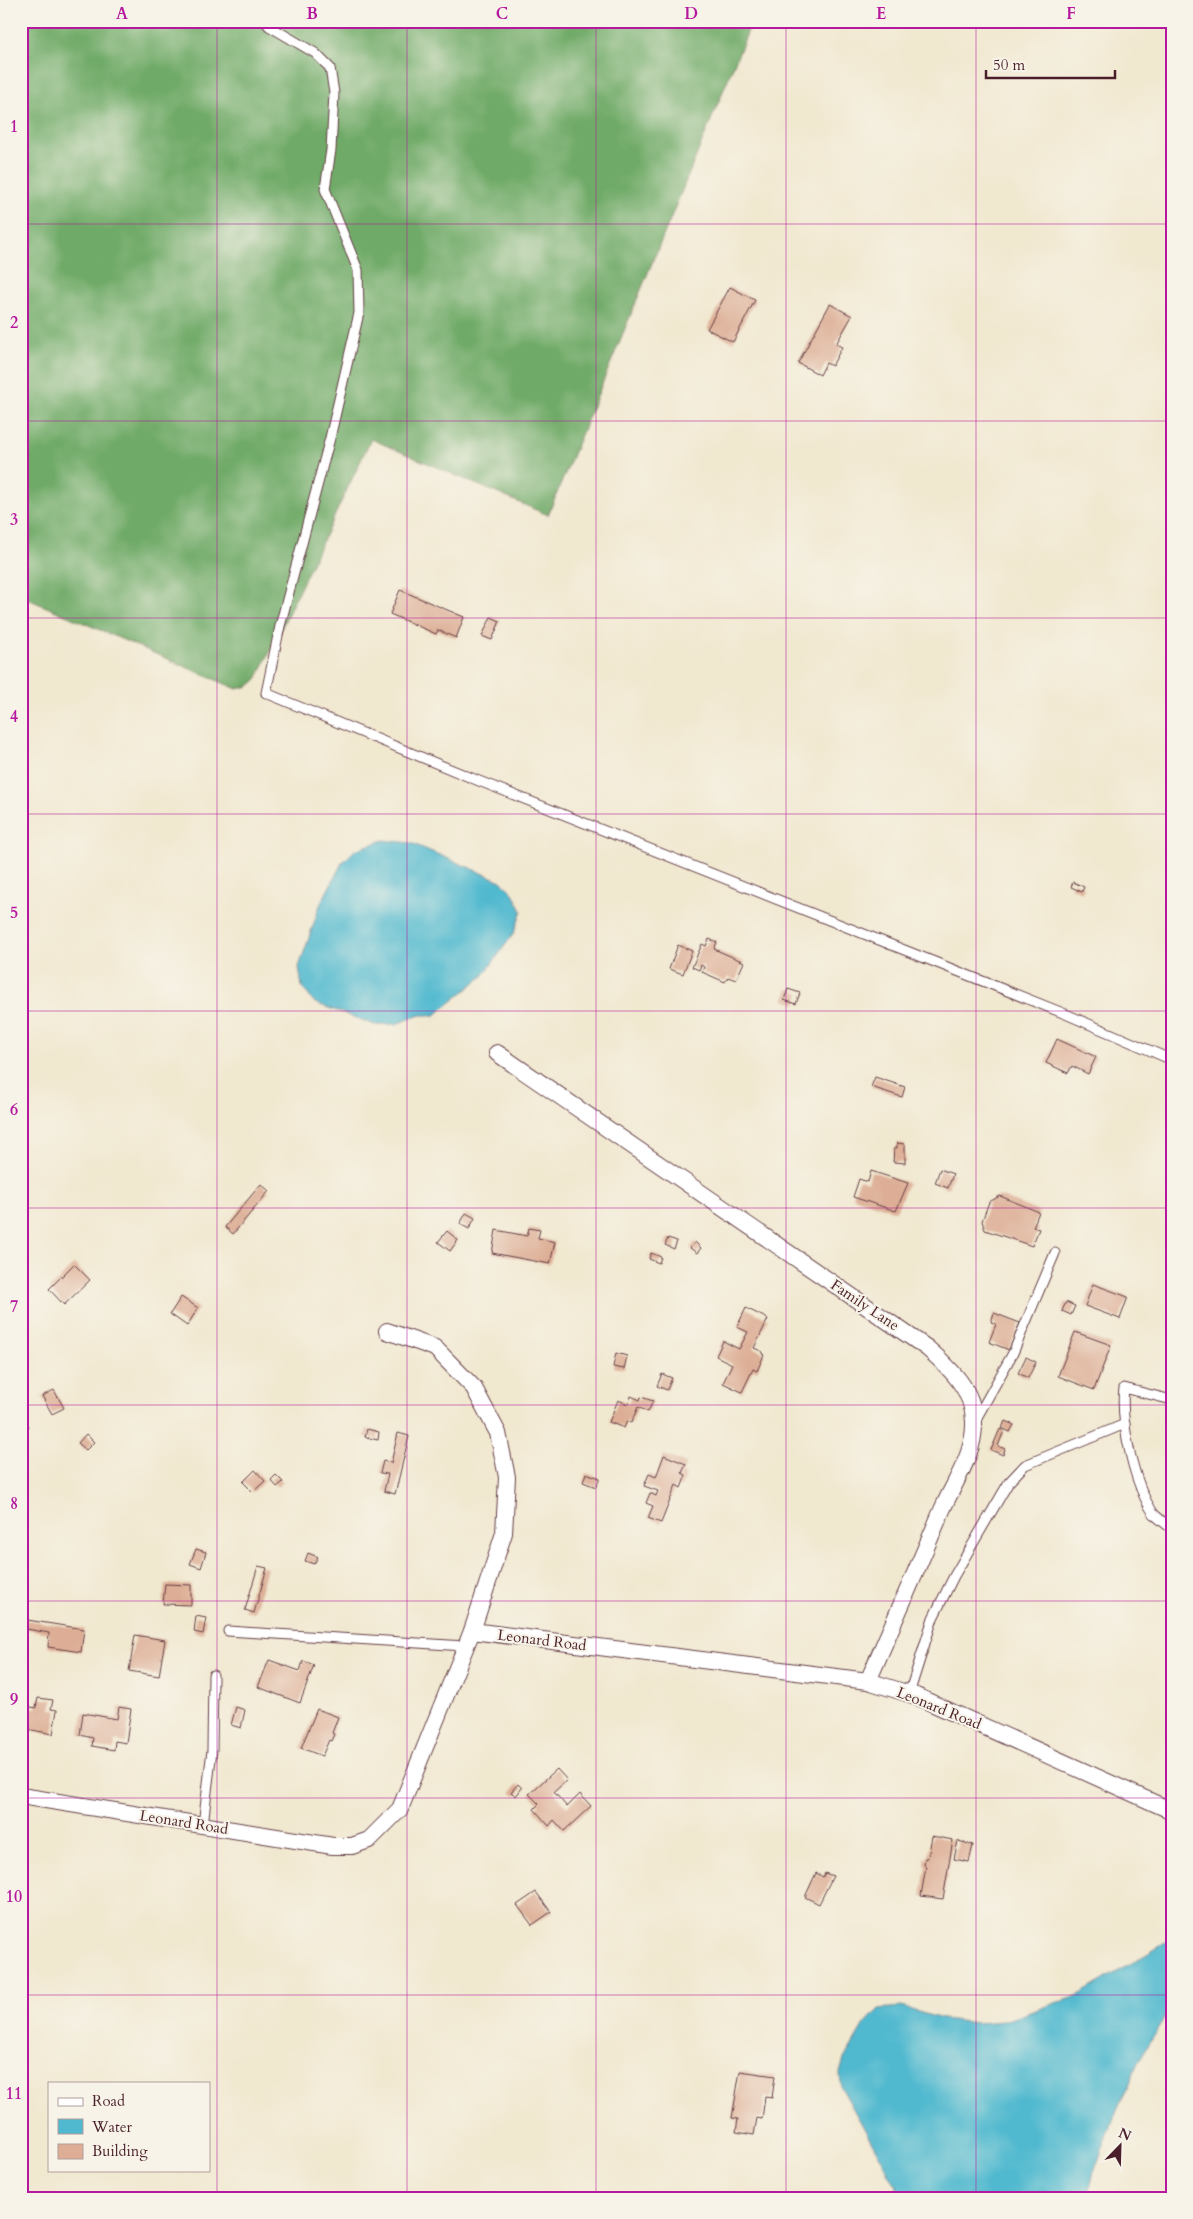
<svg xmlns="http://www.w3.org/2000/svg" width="1193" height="2219" font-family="Cardo,serif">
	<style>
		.forest { fill: #70aa68; stroke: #5d644a }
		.water { fill: #51b9cf; stroke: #4e6c7d }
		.building { fill: #ddae95 }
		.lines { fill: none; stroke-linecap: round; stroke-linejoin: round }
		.service-casing { stroke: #633d44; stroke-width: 11 }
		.minor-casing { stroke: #633d44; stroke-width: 18 }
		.service { stroke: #fff; stroke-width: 9 }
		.minor { stroke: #fff; stroke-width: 16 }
		.grid { fill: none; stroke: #b5179e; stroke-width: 1; stroke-opacity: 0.55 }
		.labels { text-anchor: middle; stroke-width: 4; stroke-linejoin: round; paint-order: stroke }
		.street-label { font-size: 15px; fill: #4a1f2b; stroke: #f7f3e8 }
		.neatline { fill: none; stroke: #b5179e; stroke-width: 2 }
		.grid-label { font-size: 16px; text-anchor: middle; font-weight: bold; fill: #b5179e }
	</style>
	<rect width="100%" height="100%" fill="#f7f3e8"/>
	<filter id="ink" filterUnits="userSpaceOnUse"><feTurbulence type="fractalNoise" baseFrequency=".02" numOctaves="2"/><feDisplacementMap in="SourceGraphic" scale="10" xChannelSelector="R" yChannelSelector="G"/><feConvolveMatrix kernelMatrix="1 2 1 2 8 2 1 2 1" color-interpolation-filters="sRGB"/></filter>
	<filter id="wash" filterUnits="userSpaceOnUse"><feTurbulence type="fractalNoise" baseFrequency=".0096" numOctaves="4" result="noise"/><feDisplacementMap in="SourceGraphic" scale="20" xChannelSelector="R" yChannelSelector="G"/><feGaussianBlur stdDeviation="1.12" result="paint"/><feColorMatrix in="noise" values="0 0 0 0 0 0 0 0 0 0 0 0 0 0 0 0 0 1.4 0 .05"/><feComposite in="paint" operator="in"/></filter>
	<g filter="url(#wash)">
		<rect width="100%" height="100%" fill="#f1e8d0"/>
		<path class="forest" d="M21 21H752L548 515 371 439 257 679 249 686 237 689 21 596Z"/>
		<g class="water">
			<path d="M384 840 411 843 501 881 513 893 522 911 514 933 483 976 435 1015H420L396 1024 375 1025 315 1003 302 987 299 967 320 905 342 863 355 850Z"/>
			<path d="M1172 1939V2007L1139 2060 1113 2120 1093 2175 1088 2198H897V2187L841 2087 840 2073 844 2059 864 2025 879 2009 901 2007 942 2019 977 2023 1004 2021 1077 1996Z"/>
		</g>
		<g id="blocks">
			<g class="building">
				<path d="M730 287 755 300 733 342 707 329Z"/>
				<path d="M830 304 852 316 836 344 842 347 832 366 826 363 820 375 798 363Z"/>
				<path d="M400 590 464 617 456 638 438 630 436 634 390 614Z"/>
				<path d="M491 617 500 621 492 640 482 636Z"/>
				<path d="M1073 882 1084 887 1082 892 1071 887Z"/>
				<path d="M709 939 717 942 714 949 744 962 736 980 728 977 725 982 702 972 704 967 701 965 699 970 692 967 702 944 706 946Z"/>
				<path d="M678 945 692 951 683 974 669 969Z"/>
				<path d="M788 989 800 993 796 1004 784 1000Z"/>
				<path d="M1057 1039 1096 1057 1088 1074 1072 1066 1068 1073 1046 1063Z"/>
				<path d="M875 1077 905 1087 902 1097 871 1087Z"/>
				<path d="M897 1143 905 1144V1163L893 1162 894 1148H897Z"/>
				<path d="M940 1169 953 1174 948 1188 935 1183Z"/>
				<path d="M871 1171 908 1183 896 1211 853 1197 859 1179 868 1182Z"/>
				<path d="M261 1184 269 1191 233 1234 225 1227Z"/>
				<path d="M1000 1196 1039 1212 1033 1227 1039 1229 1032 1246 985 1230 982 1221 989 1202Z"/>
				<path d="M466 1213 475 1218 469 1229 460 1224Z"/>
				<path d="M529 1228 540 1230 538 1238 555 1242 550 1264 492 1253 496 1230 527 1236Z"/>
				<path d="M447 1231 458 1240 450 1251 438 1242Z"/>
				<path d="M668 1238 677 1241 674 1249 665 1245Z"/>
				<path d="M695 1242 701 1248 697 1253 690 1248Z"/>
				<path d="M651 1253 661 1257 659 1263 649 1259Z"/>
				<path d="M74 1264 90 1280 64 1305 49 1289Z"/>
				<path d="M1093 1284 1128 1297 1120 1319 1085 1306Z"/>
				<path d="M181 1297 198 1308 187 1326 170 1314Z"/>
				<path d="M1066 1302 1075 1306 1071 1315 1062 1311Z"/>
				<path d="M746 1308 768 1319 754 1348 763 1352 762 1354 764 1355 757 1371 753 1369 742 1392 723 1383 732 1364 716 1356 723 1341 739 1349 748 1332 737 1327Z"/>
				<path d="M994 1313 1020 1323 1009 1350 989 1342 996 1324 991 1322Z"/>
				<path d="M1075 1332 1111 1345 1094 1390 1058 1376Z"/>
				<path d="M616 1353 627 1356 624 1369 613 1367Z"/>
				<path d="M1026 1357 1036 1362 1028 1378 1018 1373Z"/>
				<path d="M662 1374 672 1378 667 1390 657 1386Z"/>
				<path d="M54 1390 64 1408 52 1414 42 1396Z"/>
				<path d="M631 1396 640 1400 641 1397 653 1401 648 1412 638 1407 631 1423 627 1421 624 1428 609 1422 618 1400 628 1404Z"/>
				<path d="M1005 1421 1014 1425 1010 1432 1002 1428Z"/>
				<path d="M21 1423 29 1426 21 1445Z"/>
				<path d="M367 1429 379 1432 378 1440 365 1437Z"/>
				<path d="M1000 1429 1004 1431 998 1446 1005 1449 1003 1455 991 1450Z"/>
				<path d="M398 1433 409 1436 395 1494 384 1491 388 1474 380 1473 383 1461 391 1463Z"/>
				<path d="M86 1434 94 1442 86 1450 78 1443Z"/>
				<path d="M664 1455 686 1464 682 1473 686 1475 681 1488 676 1485 661 1523 648 1518 653 1506 646 1503 650 1493 656 1496 658 1491 644 1486 649 1474 656 1477Z"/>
				<path d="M255 1470 265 1481 253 1492 243 1482Z"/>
				<path d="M586 1473 600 1478 596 1487 583 1482Z"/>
				<path d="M276 1475 283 1482 277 1487 271 1480Z"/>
				<path d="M196 1549 206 1552 201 1568 190 1564Z"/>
				<path d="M308 1553 318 1557 314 1564 305 1561Z"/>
				<path d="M258 1566 267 1568 254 1613 245 1610Z"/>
				<path d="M165 1584 191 1585V1605L163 1604Z"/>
				<path d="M196 1616 206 1618 203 1634 194 1632Z"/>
				<path d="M21 1619 84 1629 81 1652 48 1647 49 1633 21 1628Z"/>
				<path d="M135 1635 165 1640 159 1676 129 1671Z"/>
				<path d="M269 1660 300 1671 303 1661 314 1665 300 1703 258 1687Z"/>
				<path d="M38 1698 53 1700 51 1709 57 1710 53 1734 21 1728V1705L36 1708Z"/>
				<path d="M119 1707 131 1709 126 1743 115 1741 114 1750 92 1746 93 1738 80 1735 83 1713 117 1719Z"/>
				<path d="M236 1707 245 1710 241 1728 231 1725Z"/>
				<path d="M317 1709 338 1717 332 1733 334 1734 331 1741 329 1740 322 1756 301 1748Z"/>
				<path d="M557 1769 567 1780 554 1792 567 1807 580 1794 591 1806 564 1831 554 1820 549 1826 534 1809 539 1804 529 1794Z"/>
				<path d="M518 1784 522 1788 516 1796 511 1792Z"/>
				<path d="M932 1836 953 1840 943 1899 921 1896 926 1866 924 1865 925 1858H928Z"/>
				<path d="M958 1841 973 1845 969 1862 954 1859Z"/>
				<path d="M816 1873 823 1877 825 1873 833 1876 819 1904 805 1897Z"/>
				<path d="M536 1892 551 1912 532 1925 517 1905Z"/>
				<path d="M740 2071 775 2076 772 2098 765 2097 762 2119 757 2118 754 2135 736 2132 738 2119 732 2118Z"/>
			</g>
		</g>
	</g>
	<g filter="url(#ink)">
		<use href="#blocks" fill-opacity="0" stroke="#633d44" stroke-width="1"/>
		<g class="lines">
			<defs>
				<g id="service">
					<path d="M265 21 269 26 315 53 330 68 334 93 331 150 325 189 358 270 359 313 330 438 280 626 266 693 479 781 1068 1015 1172 1060"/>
					<path d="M1172 1400 1124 1388C1120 1422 1134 1485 1154 1514 1159 1519 1166 1524 1172 1529"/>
					<path d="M976 1419 1013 1353 1055 1253"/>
					<path d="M228 1631 465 1646"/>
					<path d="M909 1694 933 1618 954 1576 1009 1482 1025 1465 1125 1424"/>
					<path d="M203 1825 212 1750 213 1675"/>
				</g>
				<g id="minor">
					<path d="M497 1053 927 1348C949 1367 974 1390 974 1422 975 1454 954 1482 942 1510 918 1567 893 1624 868 1681"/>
					<path d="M472 1631 868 1681 916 1696 1172 1811"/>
					<path d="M21 1796 333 1846H352L369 1840 400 1809 472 1631 504 1533 507 1477 498 1433 474 1388 435 1348 387 1331"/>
				</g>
			</defs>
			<use href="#service" class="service-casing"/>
			<use href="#minor" class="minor-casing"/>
			<use href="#service" class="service"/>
			<use href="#minor" class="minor"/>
		</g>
	</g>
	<path class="grid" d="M217 21V2198M407 21V2198M596 21V2198M786 21V2198M976 21V2198M21 224H1172M21 421H1172M21 618H1172M21 814H1172M21 1011H1172M21 1208H1172M21 1405H1172M21 1601H1172M21 1798H1172M21 1995H1172"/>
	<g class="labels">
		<g class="street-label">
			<text transform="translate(865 1305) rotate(34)" y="5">Family Lane</text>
			<text transform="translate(542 1640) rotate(7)" y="5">Leonard Road</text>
			<text transform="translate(939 1708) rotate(22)" y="5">Leonard Road</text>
			<text transform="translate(184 1822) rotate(9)" y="5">Leonard Road</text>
		</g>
	</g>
	<rect width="1193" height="2219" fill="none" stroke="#f7f3e8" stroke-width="55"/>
	<rect x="48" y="2082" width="162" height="90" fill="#f7f3e8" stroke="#b29e9c"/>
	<rect x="58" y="2098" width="25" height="8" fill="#ffffff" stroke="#b29e9c"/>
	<text x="92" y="2106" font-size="15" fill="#4a1f2b">Road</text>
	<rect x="58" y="2119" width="25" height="15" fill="#51b9cf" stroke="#b29e9c"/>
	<text x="92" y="2132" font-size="15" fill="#4a1f2b">Water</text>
	<rect x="58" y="2144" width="25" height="15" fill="#ddae95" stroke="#b29e9c"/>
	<text x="92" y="2156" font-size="15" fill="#4a1f2b">Building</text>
	<g transform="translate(1120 2146) rotate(23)" stroke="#f7f3e8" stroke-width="4" paint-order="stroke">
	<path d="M0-4L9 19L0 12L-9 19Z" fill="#4a1f2b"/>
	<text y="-8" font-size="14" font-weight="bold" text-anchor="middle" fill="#4a1f2b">N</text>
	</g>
	<path d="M986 70v8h129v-8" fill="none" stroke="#4a1f2b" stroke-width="2.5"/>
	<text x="993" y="70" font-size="15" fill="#4a1f2b" stroke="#f7f3e8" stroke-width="4" paint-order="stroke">50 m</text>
	<rect x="28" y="28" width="1138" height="2164" class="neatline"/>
	<g class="grid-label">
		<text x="122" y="19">A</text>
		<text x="312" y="19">B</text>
		<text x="502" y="19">C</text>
		<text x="691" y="19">D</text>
		<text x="881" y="19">E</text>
		<text x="1071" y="19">F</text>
		<text x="14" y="132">1</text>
		<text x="14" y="328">2</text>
		<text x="14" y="525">3</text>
		<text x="14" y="722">4</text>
		<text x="14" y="918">5</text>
		<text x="14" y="1115">6</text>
		<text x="14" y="1312">7</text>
		<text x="14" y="1509">8</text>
		<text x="14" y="1705">9</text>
		<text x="14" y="1902">10</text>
		<text x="14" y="2099">11</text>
	</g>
</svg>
